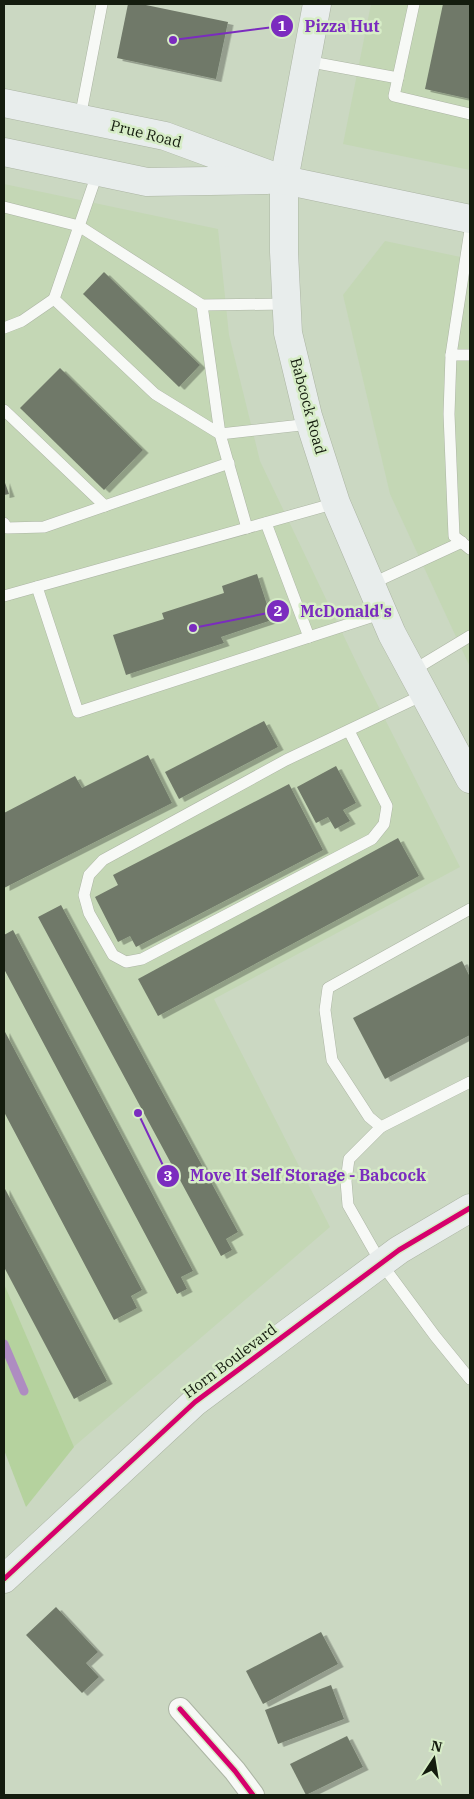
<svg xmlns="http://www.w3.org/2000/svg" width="474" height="1799" font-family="'IBM Plex Serif',serif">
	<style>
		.built { fill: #c4d7b5 }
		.green { fill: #b5d29e }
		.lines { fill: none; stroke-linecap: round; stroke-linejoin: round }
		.stream { stroke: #ae8cc1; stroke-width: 9 }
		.building { fill: #707969; filter: url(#shadow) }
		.lane-casing { stroke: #acb5a4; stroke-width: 12 }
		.street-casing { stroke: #acb5a4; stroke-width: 24 }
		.secondary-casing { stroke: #acb5a4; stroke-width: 29 }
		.lane { stroke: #f7f9f6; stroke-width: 11 }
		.street { stroke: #f7f9f6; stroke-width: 22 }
		.secondary { stroke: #e8edec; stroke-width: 28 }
		.cycleway-casing { stroke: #d7edc7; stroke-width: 8 }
		.cycleway { stroke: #d6006c; stroke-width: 5 }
		.labels { text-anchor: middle; stroke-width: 5; stroke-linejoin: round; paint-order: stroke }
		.street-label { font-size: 15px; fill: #141c0e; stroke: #d7edc7 }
		.leader { fill: none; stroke: #7b2cbf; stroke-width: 2 }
		.callout-dot { fill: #7b2cbf; stroke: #d7edc7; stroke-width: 2 }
		.mark-label { font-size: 15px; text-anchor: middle; font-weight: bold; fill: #fff }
		.callout-label { font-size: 16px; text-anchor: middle; font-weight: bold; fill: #7b2cbf; stroke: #d7edc7; stroke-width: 5; stroke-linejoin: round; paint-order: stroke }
	</style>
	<defs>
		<filter id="shadow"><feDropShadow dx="5.5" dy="3" stdDeviation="0" flood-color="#0004"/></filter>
	</defs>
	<rect width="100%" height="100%" fill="#cbd8c2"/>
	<g class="built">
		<path d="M371 4H470V170L343 144Z"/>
		<path d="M4 184 218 229 229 335 260 461 360 670 460 867 214 999 330 1227 70 1450 4 1292Z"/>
		<path d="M385 241 470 259V667L390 494 343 295Z"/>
	</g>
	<path class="green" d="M4 1284 74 1447 26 1507 4 1450Z"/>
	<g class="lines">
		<path class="stream" d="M4 1344 24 1391"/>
	</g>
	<g class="building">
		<path d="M128 4H141L228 22 216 79 117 58Z"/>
		<path d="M443 4H470V99L425 89Z"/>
		<path d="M104 272 200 365 179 387 83 294Z"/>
		<path d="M60 368 143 450 104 490 20 408Z"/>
		<path d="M4 480 9 494 4 495Z"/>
		<path d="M257 574 272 620 221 637 224 643 126 675 113 635 164 619 162 613 224 593 222 586Z"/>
		<path d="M264 721 278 747 179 799 165 772Z"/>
		<path d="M148 755 172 803 4 888V813L75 776 82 788Z"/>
		<path d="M336 766 356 803 343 810 350 821 335 829 328 817 316 823 297 787Z"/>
		<path d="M289 784 323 850 136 947 130 936 118 942 95 897 118 885 113 875Z"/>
		<path d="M398 838 419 876 158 1016 138 979Z"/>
		<path d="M61 905 238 1232 226 1239 232 1250 221 1256 38 917Z"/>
		<path d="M13 930 193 1271 181 1277 187 1289 177 1294 4 969V935Z"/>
		<path d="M462 961 470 977V1035L385 1079 353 1018Z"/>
		<path d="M4 1030 142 1290 131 1296 137 1308 114 1320 4 1112Z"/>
		<path d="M4 1187 107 1381 74 1399 4 1267Z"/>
		<path d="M56 1607 98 1652 86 1663 99 1677 82 1693 26 1635Z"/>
		<path d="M321 1632 338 1664 263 1704 246 1671Z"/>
		<path d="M331 1685 344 1719 278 1744 265 1710Z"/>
		<path d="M347 1736 363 1767 306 1795 290 1764Z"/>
	</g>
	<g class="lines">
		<defs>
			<g id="lane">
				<path d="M414 4 394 96 470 114"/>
				<path d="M306 61 398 78"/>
				<path d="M80 118 102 4"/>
				<path d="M98 171 54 299 155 394 220 434 247 528"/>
				<path d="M4 207 79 226 202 305 286 304"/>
				<path d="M202 305 220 434 310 424"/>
				<path d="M4 328 22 321 54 299"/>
				<path d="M451 355 470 230"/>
				<path d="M470 355H451L449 414 454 536 470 549"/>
				<path d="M4 410 105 506"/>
				<path d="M4 523 7 528 44 527 229 463"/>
				<path d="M266 523 309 637"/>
				<path d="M371 584 462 542"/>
				<path d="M37 587 78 712 383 613"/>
				<path d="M4 596 336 503"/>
				<path d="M412 671 470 636"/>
				<path d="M349 731 387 806 384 824 372 839 142 959 126 962 113 955 89 913 84 895 89 875 103 860 286 760 425 694"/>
				<path d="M470 909 328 988 325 1010 332 1060 369 1117 381 1127 470 1082"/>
				<path d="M381 1127 349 1159 346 1181 348 1205 381 1263 435 1336 470 1379"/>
			</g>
			<path id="street" d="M180 1709 235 1771 253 1795"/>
			<g id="secondary">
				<path d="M317 4 284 180V252L288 333 308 416 336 503 392 634 470 779"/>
				<path d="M4 103 165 136 284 180 470 219"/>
				<path d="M4 152 147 182 267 180"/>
				<path d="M4 1579 195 1402 399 1250 470 1208"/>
			</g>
		</defs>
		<use href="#lane" class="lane-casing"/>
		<use href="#street" class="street-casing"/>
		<use href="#secondary" class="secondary-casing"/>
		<use href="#lane" class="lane"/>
		<use href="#street" class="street"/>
		<use href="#secondary" class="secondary"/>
		<defs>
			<g id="cycleway">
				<path d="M4 1579 195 1402 399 1250 470 1208"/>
				<path d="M180 1709 235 1771 253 1795"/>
			</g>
		</defs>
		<use href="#cycleway" class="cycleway-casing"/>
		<use href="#cycleway" class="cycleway"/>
	</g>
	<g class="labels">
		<g class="street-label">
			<text transform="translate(146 134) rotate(14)" y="5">Prue Road</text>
			<text transform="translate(308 406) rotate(75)" y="5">Babcock Road</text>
			<text transform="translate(230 1361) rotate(-37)" y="5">Horn Boulevard</text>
		</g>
	</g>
	<path class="leader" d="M173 40L282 26M193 628L278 611M138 1113L168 1176"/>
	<g class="callout-dot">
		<circle cx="173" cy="40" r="5"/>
		<circle cx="193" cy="628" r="5"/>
		<circle cx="138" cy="1113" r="5"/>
		<circle cx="282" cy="26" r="12"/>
		<circle cx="278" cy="611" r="12"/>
		<circle cx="168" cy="1176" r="12"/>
	</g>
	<g class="mark-label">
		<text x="282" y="31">1</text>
		<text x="278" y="616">2</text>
		<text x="168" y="1181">3</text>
	</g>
	<g class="callout-label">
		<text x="342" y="32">Pizza Hut</text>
		<text x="346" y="617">McDonald's</text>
		<text x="308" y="1181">Move It Self Storage - Babcock</text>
	</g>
	<rect width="474" height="1799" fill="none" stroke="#141c0e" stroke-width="10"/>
	<g transform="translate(434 1759) rotate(12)" stroke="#d7edc7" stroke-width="4" paint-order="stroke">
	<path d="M0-4L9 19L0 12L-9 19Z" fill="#141c0e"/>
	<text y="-8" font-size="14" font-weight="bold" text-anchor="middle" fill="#141c0e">N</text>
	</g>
</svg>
